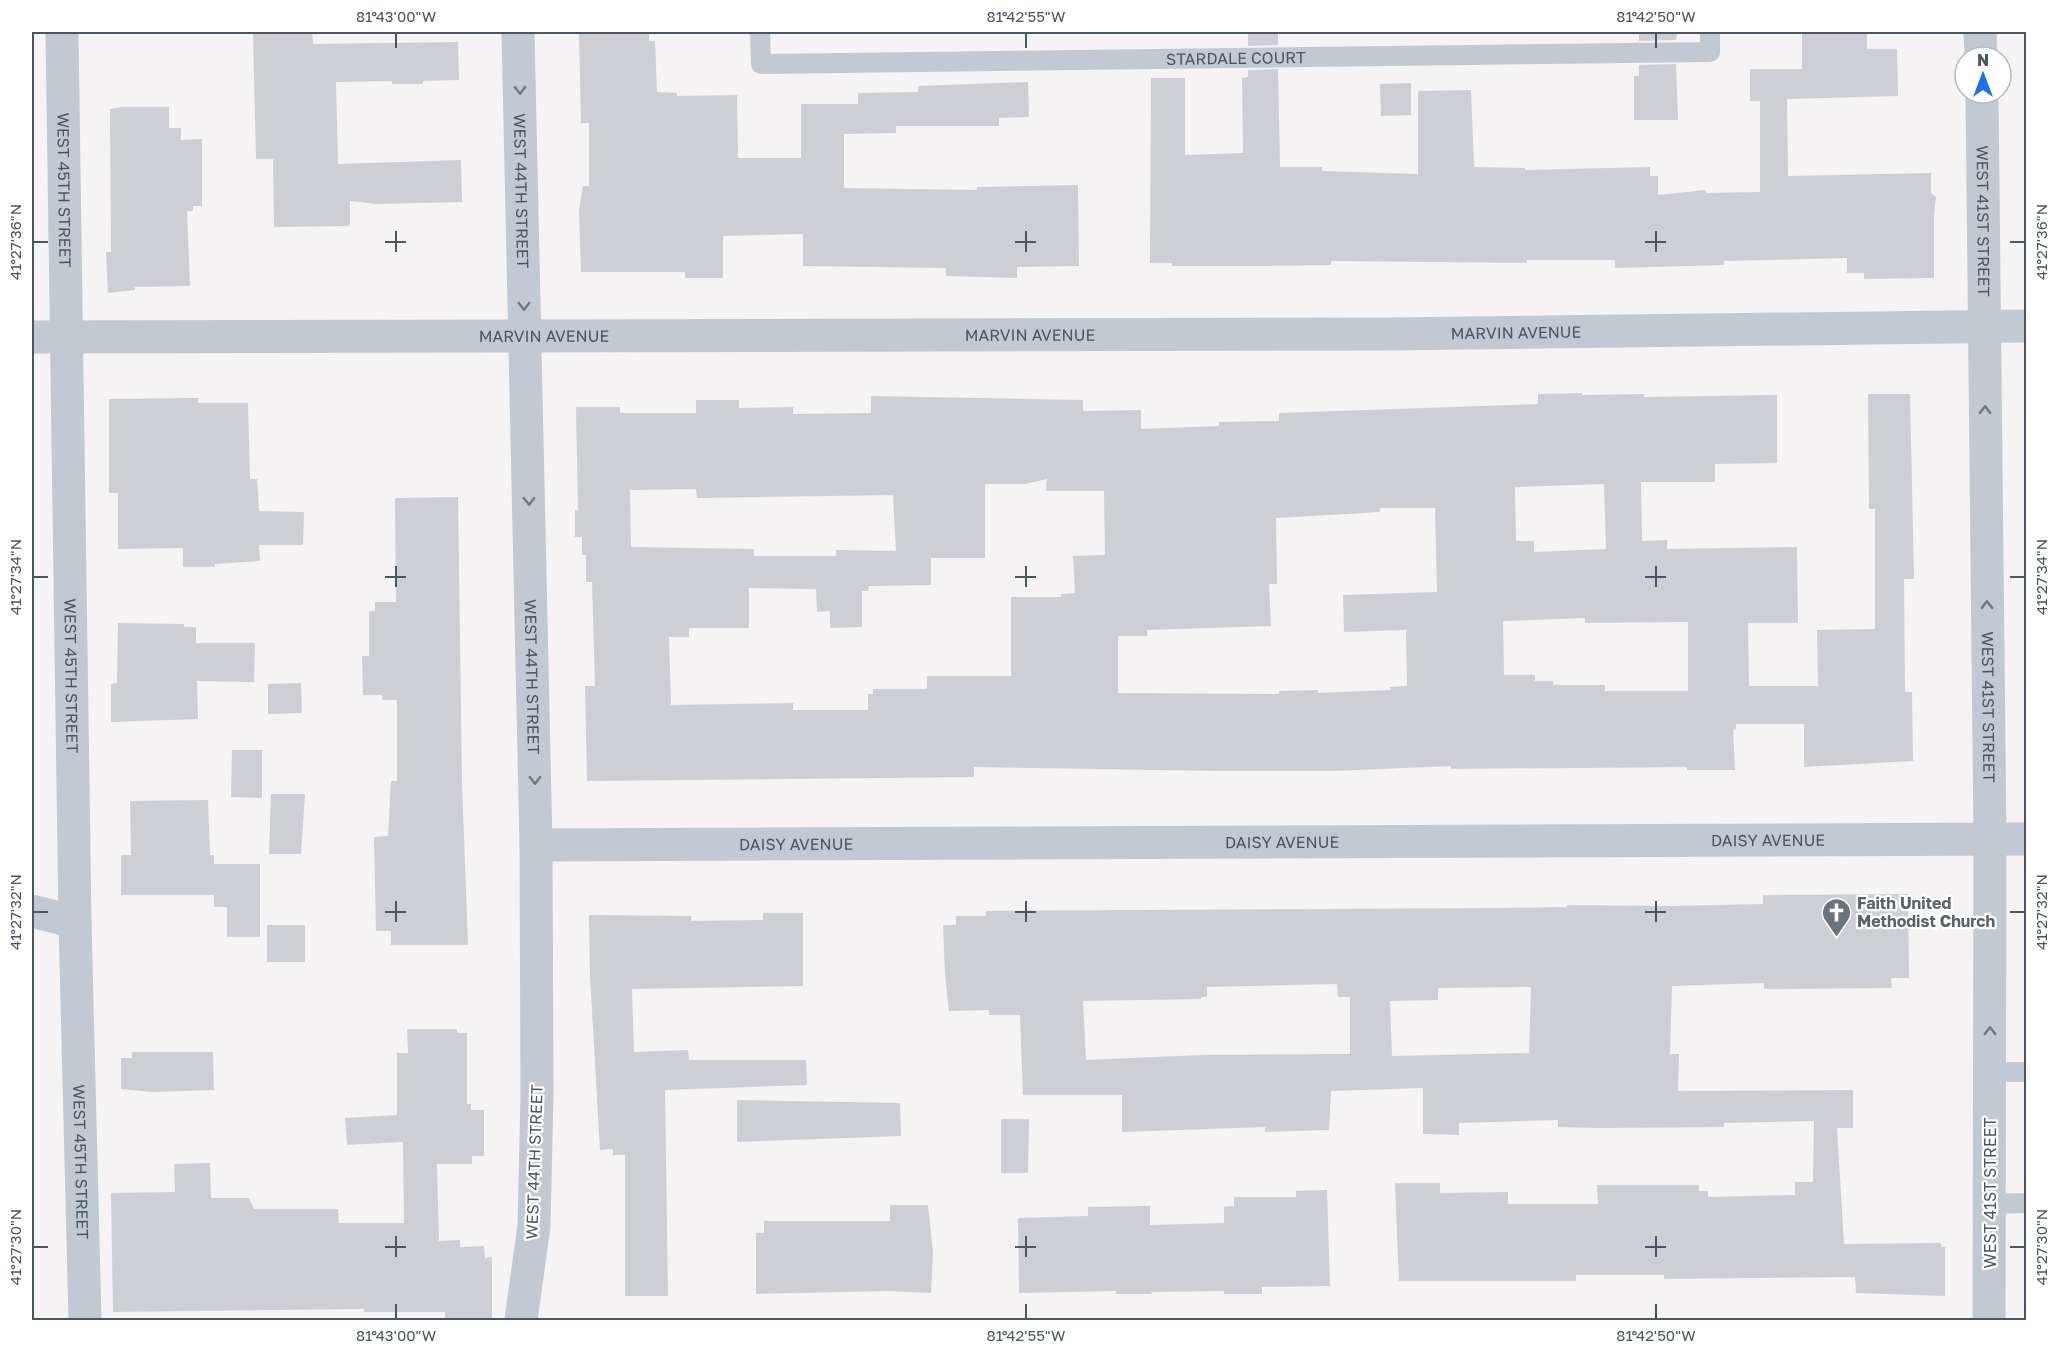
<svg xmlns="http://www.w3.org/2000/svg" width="2058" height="1352" font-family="'Golos Text',sans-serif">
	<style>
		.building { fill: #cdcfd5; fill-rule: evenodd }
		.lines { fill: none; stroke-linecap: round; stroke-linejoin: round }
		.lane { stroke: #c1cad2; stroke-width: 20 }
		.street { stroke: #c1cad2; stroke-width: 33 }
		.oneway { stroke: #6e7983 }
		.ticks { fill: none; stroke: #4a5661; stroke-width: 2 }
		.labels { text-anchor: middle; stroke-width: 4.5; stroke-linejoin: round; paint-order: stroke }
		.street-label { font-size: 16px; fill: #4a5661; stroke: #fff }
		.worship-label { font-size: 16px; font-weight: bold; fill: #5b616d; stroke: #fff; text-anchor: start }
		.neatline { fill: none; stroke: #4a5661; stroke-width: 2 }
		.ticks-label { font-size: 15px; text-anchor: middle; fill: #4a5661 }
	</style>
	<rect width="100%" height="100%" fill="#f5f3f3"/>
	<g class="building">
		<path d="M253 32H312L313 44 458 42 459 80 423 81V84H392V81L336 82 338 164 461 160 462 202 377 204 350 201V224L348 226 274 227 273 159H256Z"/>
		<path d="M579 32H649V41H655L657 92 677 93V96L737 95 738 158H801V104H858V93L918 92V86L1028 82 1029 117 999 118V126H896V133L844 134V188L977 190V187L1078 185 1079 266 1017 267V278L946 276V268L803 266V234L723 236V278H685V272H581L579 210 583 186H589V123H581Z"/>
		<path d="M1248 32H1278V45L1248 46Z"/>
		<path d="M1639 32H1677L1676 40 1639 41Z"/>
		<path d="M1802 32H1867V49H1897L1898 96 1787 99 1788 176 1931 173V193L1936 197 1934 214V278L1864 279V273H1847V258L1724 261V265L1615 268V260H1527V263L1331 261V265L1261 266H1172V263H1150L1151 78H1185V155L1243 153 1242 78 1248 77V70L1278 69 1280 167H1322V171L1418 174V91L1471 90 1474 167 1525 168V170L1650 167V176H1658V195L1705 190 1706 193 1760 192V101H1750V69H1802Z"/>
		<path d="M1676 64 1678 120H1634V76H1639V65Z"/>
		<path d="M1411 83V115L1381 116 1380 84Z"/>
		<path d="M121 107H169V128H181V140L202 139V206H193V211H187L190 286 135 287V290L108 293 106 252H111L110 109Z"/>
		<path d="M1582 393V395L1644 394V397L1777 395V463L1715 464V482H1641L1642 541 1667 540V549L1797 547 1798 623H1748L1749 686H1818L1817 630 1875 629V509H1869L1868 394H1910L1914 579H1904L1905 692H1912L1913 761 1804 767V724H1736V729L1733 730 1735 770H1687V767L1451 769V766L1334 771H1220L974 767V777L587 781 585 686H595L592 582H586V555H582V537H575V510H578L576 407H620V413H696V400H739V408L793 407V414L871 413V396L1083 400V411L1141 410V429L1219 426V422L1276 421H1279V413L1538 404V394ZM1047 479 1046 491H1104L1105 555 1073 556 1075 593 1061 594V597H1011V676H927V689H873V694H868V710H793V703L671 705 669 637H689V628H749V588L816 589 817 612 830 611V628L862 627V591H868L869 586 931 585V558H985V484H1025ZM1604 484 1606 549 1534 552V541H1516L1515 487ZM696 489 697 498 893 495 896 551 836 550V556H754V549L631 547 630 490ZM1380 508H1435L1437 592 1343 595 1344 632 1406 630 1407 686 1390 687V690L1318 693V690L1279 691V694L1118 693V636H1147V630L1271 626 1269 584H1277L1276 518 1380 512ZM1585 618V623L1688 622V691H1605V685H1553V681H1535V675H1504L1503 621Z"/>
		<path d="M198 398V403H248L250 479H257L259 511 304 512 303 545H259L260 561 215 564V567H183V548L118 549V493H109V399Z"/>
		<path d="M458 497 462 783 468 945H391V931H376L374 837 388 836 391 781H397V700H382V695H363L362 656H369V611H375V602H396L395 498Z"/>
		<path d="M118 623 184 624V627H196V643H255L254 682 197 681 198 719 111 722V684L117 683Z"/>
		<path d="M301 683 302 713 268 714V684Z"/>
		<path d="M232 750H262V798L231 797Z"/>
		<path d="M271 794H305L301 854H269Z"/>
		<path d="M208 800 210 855H214V864H260V937H227V907H214V895H121V855H131L130 801Z"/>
		<path d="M1908 894 1909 978H1891L1892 988 1764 989V983L1672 986 1670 1054H1679L1678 1091 1853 1090V1128H1837L1844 1244 1941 1243V1247H1945V1296L1856 1293 1855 1277 1664 1279V1275H1576V1281H1399L1395 1183H1440V1193L1508 1192V1204H1598L1597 1185H1699V1191H1708V1197L1795 1195V1182H1813L1814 1121 1724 1123V1127L1600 1128 1558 1127V1120L1459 1123V1135L1423 1134V1088L1331 1091 1329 1130 1265 1132V1127L1122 1132V1095H1023L1020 1015H989V1010L949 1011 945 974 943 925H956V916H986V911L1501 908 1567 907V905L1671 906 1763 904V895ZM1337 984 1338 997H1350V1054L1201 1055 1086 1060 1083 1001 1201 999V997H1207V987ZM1531 987 1529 1053 1392 1056 1390 1001 1438 1000V988Z"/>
		<path d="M763 913H803V986L632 989 634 1052 688 1050 689 1060H806L807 1085 665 1090 668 1296H625V1155H613V1149L600 1150 590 976 589 915 691 916V921L763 920Z"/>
		<rect x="267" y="925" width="38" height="37"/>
		<path d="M407 1029H457V1033H467V1104H471V1110H484V1156H472V1164H437L439 1241 460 1240V1247L484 1246 485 1258 492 1257V1320H445V1312H364V1309L113 1312 111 1193 175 1192 174 1164 210 1163 211 1198H249L254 1209H338L339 1223H404L403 1142 347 1145 345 1118 397 1115V1053H408Z"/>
		<path d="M132 1052H213L214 1090 153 1092 121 1089V1058H132Z"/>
		<path d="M737 1100 900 1103 901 1136 737 1142Z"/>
		<path d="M1001 1119H1029L1028 1173H1001Z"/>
		<path d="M1327 1190 1330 1286 1262 1287V1294H1224V1291L1151 1292 1152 1294H1116V1291L1019 1293 1018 1218 1088 1216V1207L1150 1206V1225L1224 1223V1207L1234 1206V1197H1296V1191Z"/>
		<path d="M890 1205H928L933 1252 931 1293 889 1291 756 1294V1233H764V1221H890Z"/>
	</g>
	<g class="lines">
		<g class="lane">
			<path id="s1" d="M760 32 761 64 1710 52V32"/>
			<path d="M1990 1072H2026"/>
			<path d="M1990 1204 2026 1203"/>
		</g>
		<g class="street">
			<path id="s2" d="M62 32 75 922 85 1320"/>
			<path id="s3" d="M518 32 536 845 537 1095 534 1226 521 1320"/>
			<path d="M1980 32 1981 57"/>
			<path id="s4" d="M1982 93 1990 839 1989 1320"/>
			<path id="s5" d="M32 337 1392 334 2026 326"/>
			<path id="s6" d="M536 845 2026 839"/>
			<path d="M32 911 75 922"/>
		</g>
	</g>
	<defs><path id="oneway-chevron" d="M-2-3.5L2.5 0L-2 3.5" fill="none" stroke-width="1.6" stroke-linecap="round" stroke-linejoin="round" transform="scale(1.5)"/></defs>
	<g class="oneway">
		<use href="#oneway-chevron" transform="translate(520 90) rotate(89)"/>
		<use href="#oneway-chevron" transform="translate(524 306) rotate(89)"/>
		<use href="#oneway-chevron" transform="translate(1985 410) rotate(-89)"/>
		<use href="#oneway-chevron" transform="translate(529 501) rotate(89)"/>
		<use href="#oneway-chevron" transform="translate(1987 605) rotate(-91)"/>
		<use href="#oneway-chevron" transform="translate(535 780) rotate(89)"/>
		<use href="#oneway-chevron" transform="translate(1990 1031) rotate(-90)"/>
	</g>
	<path class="ticks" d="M396 33V48M1026 33V48M1656 33V48M396 231V252M1026 231V252M1656 231V252M33 242H48M385 242H406M1015 242H1036M1645 242H1666M2010 242H2025M396 566V587M1026 566V587M1656 566V587M33 577H48M385 577H406M1015 577H1036M1645 577H1666M2010 577H2025M396 901V922M1026 901V922M1656 901V922M33 912H48M385 912H406M1015 912H1036M1645 912H1666M2010 912H2025M396 1236V1257M1026 1236V1257M1656 1236V1257M33 1247H48M385 1247H406M1015 1247H1036M1645 1247H1666M2010 1247H2025M396 1304V1319M1026 1304V1319M1656 1304V1319"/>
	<defs>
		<symbol id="church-pin" viewBox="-11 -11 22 30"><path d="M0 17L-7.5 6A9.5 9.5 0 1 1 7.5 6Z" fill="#6b7280" stroke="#fff"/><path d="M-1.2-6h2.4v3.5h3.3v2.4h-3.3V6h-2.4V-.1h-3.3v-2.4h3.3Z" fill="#fff"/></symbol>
	</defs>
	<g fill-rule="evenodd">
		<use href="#church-pin" x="1820" y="896" width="33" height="45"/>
	</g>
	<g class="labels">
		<g class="street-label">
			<text dy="6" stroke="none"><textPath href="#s1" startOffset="507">STARDALE COURT</textPath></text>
			<text dy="6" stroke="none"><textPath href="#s2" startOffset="158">WEST 45TH STREET</textPath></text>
			<text dy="6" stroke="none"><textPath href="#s3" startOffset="159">WEST 44TH STREET</textPath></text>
			<text dy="6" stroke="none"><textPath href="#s4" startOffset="128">WEST 41ST STREET</textPath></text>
			<text dy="6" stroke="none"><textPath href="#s5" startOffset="1484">MARVIN AVENUE</textPath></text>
			<text dy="6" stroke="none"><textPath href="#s5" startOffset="998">MARVIN AVENUE</textPath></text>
			<text dy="6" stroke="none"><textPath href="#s5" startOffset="512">MARVIN AVENUE</textPath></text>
			<text dy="6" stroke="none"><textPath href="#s2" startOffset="644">WEST 45TH STREET</textPath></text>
			<text dy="6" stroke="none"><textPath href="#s3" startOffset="645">WEST 44TH STREET</textPath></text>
			<text dy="6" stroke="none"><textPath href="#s4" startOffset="614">WEST 41ST STREET</textPath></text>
			<text dy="6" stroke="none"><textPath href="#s6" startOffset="1232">DAISY AVENUE</textPath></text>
			<text dy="6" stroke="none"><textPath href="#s6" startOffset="746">DAISY AVENUE</textPath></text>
			<text dy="6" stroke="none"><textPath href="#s6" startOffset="260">DAISY AVENUE</textPath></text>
			<text dy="6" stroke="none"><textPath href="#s2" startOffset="1130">WEST 45TH STREET</textPath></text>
			<text transform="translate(534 1162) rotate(-88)" y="6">WEST 44TH STREET</text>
			<text transform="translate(1990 1193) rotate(-90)" y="6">WEST 41ST STREET</text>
		</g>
		<g class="worship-label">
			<text x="1857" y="909">Faith United<tspan x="1857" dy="18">Methodist Church</tspan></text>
		</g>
	</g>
	<rect width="2058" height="1352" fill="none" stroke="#ffffff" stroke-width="66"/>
	<g transform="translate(1983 75)"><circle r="28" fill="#ffffff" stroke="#b7bbc0" stroke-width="1.5"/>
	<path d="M0-4.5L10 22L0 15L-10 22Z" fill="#1a73e8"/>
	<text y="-9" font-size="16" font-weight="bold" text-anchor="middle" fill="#4a5661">N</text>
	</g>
	<rect x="33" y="33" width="1992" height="1286" class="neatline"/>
	<g class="ticks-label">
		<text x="396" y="22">81°43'00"W</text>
		<text x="1026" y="22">81°42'55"W</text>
		<text x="1656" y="22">81°42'50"W</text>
		<text transform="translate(16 242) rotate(-90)" y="5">41°27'36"N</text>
		<text transform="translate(2042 242) rotate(-90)" y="5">41°27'36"N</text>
		<text transform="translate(16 577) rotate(-90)" y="5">41°27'34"N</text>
		<text transform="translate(2042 577) rotate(-90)" y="5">41°27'34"N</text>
		<text transform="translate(16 912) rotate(-90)" y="5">41°27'32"N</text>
		<text transform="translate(2042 912) rotate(-90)" y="5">41°27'32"N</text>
		<text transform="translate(16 1247) rotate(-90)" y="5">41°27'30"N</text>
		<text transform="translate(2042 1247) rotate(-90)" y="5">41°27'30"N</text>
		<text x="396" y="1341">81°43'00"W</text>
		<text x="1026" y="1341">81°42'55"W</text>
		<text x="1656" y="1341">81°42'50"W</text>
	</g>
</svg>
